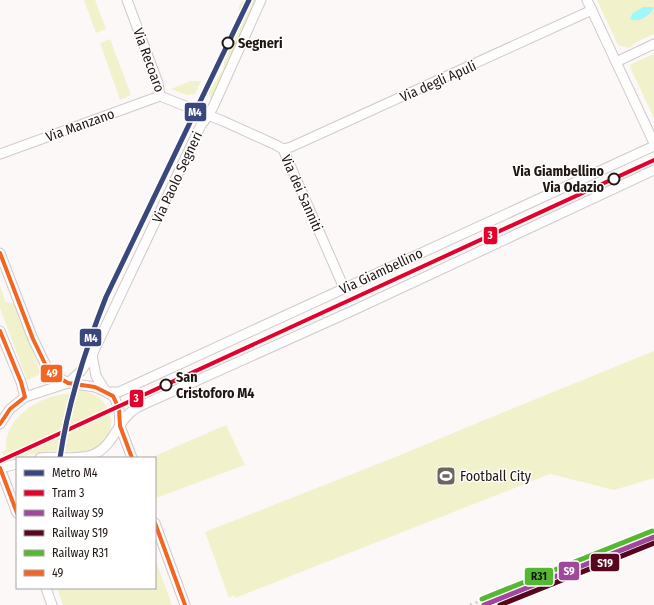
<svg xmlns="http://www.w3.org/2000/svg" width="654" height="605" font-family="'Fira Sans Condensed',sans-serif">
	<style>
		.green { fill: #f1f1cc }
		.water { fill: #9ef8fc }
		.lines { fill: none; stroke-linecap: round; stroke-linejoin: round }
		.minor-casing { stroke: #d0c9c7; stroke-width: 11 }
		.minor { stroke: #fffefe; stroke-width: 9 }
		.rail { stroke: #cdcccc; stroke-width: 2.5; stroke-dasharray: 2 4; stroke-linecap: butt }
		.bus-1-casing { stroke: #fff; stroke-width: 7 }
		.bus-1 { stroke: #f26522; stroke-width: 4 }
		.rail-1-casing { stroke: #fff; stroke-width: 8 }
		.rail-2-casing { stroke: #fff; stroke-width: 8 }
		.rail-3-casing { stroke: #fff; stroke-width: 8 }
		.rail-1 { stroke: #a0499a; stroke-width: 5 }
		.rail-2 { stroke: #56061f; stroke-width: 5 }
		.rail-3 { stroke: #56b832; stroke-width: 5 }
		.tram-1-casing { stroke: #fff; stroke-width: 7 }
		.tram-1 { stroke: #e4002b; stroke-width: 4 }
		.metro-1-casing { stroke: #fff; stroke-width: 8 }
		.metro-1 { stroke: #39477d; stroke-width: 5 }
		.stop-dot { fill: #fff; stroke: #201612; stroke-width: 2 }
		.labels { text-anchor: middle; stroke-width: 3; stroke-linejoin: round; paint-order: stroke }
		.stop-label { font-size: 14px; font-weight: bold; fill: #201612; stroke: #fff; text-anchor: start }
		.street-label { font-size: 14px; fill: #201612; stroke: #fff }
		.poi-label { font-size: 14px; fill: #201612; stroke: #fff; text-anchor: start }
		.line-badge { stroke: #fff; stroke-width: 1.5 }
		.badge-label { font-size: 11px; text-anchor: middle; font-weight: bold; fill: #fff }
		.pale-badge-label { font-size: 11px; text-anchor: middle; font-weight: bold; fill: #111 }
	</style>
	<rect width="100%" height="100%" fill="#fcf8f7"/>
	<g class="green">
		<path d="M84 0H95L106 29 96 33Z"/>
		<path d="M246 0H258L211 99 208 92 223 70 226 48 238 29 239 7 241 2Z"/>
		<path d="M597 0H654V34L638 41 629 48 618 45Z"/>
		<path d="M110 39 131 95 120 100 100 43Z"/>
		<path d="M654 54V118L630 67 631 64Z"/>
		<path d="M191 81H201L195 94 187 95 171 89Z"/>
		<path d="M0 286 6 303H15L41 374 27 380 0 308Z"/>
		<path d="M654 351V478L614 490 550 474 235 598 234 595 229 598 205 532 398 456 521 405Z"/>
		<path d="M77 390C91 392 101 395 107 408 118 431 105 450 80 452 70 452 60 450 49 451 42 452 35 454 28 455 23 457 13 462 8 461 7 461 6 460 6 460L2 452 6 449C4 424 27 405 50 397 59 394 69 395 77 390Z"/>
		<path d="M226 425 245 465 156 498 155 458H150Z"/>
		<path d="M155 558 172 605H63L57 588H155Z"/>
	</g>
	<path class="water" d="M643 7H652L654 8C649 16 639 23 630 19L632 14Z"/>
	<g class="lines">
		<defs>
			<g id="minor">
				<path d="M127 0 158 83 160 96"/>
				<path d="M587 0 654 143"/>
				<path d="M616 62 654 44"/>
				<path d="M160 96 223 121 276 145 283 149 344 288"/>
				<path d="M283 149 291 147 592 10"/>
				<path d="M0 154 160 96"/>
				<path d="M0 253 33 339 49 372 68 383"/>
				<path d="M0 331 21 382 25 397"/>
				<path d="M92 355 96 376 106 392"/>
				<path d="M68 383 81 371 92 355 201 125 208 116 214 105 261 0"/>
				<path d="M106 392H119L654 146"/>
				<path d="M0 424 10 409 25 397 68 383 95 387 106 392 113 396 115 399 119 409 120 426 132 458"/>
				<path d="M40 458C57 455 76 461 92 455 115 447 117 418 138 407L354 310 654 170"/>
				<path d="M0 468 17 513"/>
				<path d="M0 468 17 464"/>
				<path d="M155 523 185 605"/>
				<path d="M46 588 52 605"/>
			</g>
		</defs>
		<use href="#minor" class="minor-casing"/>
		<use href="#minor" class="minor"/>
		<path class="rail" d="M470 605 654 531"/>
		<defs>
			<g id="bus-1">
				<path d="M0 253 33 339 49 372 68 383 95 387 113 396 119 409 120 426 132 458"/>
				<path d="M0 331 21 382 25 397 10 409 0 424"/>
				<path d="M0 468 17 513"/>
				<path d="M155 523 185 605"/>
			</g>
		</defs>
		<use href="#bus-1" class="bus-1-casing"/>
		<use href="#bus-1" class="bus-1"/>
		<defs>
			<path id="rail-1" d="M484 605 654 537"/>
			<path id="rail-2" d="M500 605 654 543"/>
			<path id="rail-3" d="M482 599 652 531"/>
		</defs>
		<use href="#rail-1" class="rail-1-casing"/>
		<use href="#rail-2" class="rail-2-casing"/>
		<use href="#rail-3" class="rail-3-casing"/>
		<use href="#rail-1" class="rail-1"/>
		<use href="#rail-2" class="rail-2"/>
		<use href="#rail-3" class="rail-3"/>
		<defs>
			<path id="tram-1" d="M0 461 654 160"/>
		</defs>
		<use href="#tram-1" class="tram-1-casing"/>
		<use href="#tram-1" class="tram-1"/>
		<defs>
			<path id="metro-1" d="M60 458C68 402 85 350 106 297L249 0"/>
		</defs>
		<use href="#metro-1" class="metro-1-casing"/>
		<use href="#metro-1" class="metro-1"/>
	</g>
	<defs>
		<symbol id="stadium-square" viewBox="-11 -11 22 22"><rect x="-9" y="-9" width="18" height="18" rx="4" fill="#6d6562" stroke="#fff"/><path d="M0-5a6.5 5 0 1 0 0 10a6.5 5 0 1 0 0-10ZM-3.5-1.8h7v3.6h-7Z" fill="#fff"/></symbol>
	</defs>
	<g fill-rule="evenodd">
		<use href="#stadium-square" x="435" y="465" width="22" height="22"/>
	</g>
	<g class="stop-dot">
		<circle cx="228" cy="43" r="5.5"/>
		<circle cx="614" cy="179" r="5.5"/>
		<circle cx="166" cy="385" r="5.5"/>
	</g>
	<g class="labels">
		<g class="stop-label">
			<text x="238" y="48">Segneri</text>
			<text x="604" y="176" text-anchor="end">Via Giambellino<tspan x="604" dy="16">Via Odazio</tspan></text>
			<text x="176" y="382">San<tspan x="176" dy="16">Cristoforo M4</tspan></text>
		</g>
		<g class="street-label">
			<text transform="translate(149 60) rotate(70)" y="5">Via Recoaro</text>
			<text transform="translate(438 81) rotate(-24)" y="5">Via degli Apuli</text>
			<text transform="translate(80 125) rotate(-20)" y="5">Via Manzano</text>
			<text transform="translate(177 177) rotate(-65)" y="5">Via Paolo Segneri</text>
			<text transform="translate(302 193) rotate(66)" y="5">Via dei Sanniti</text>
			<text transform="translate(381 271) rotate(-25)" y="5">Via Giambellino</text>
		</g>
		<g class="poi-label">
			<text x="460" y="481">Football City</text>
		</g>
	</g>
	<g class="line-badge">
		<rect x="184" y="102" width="23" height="20" rx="4" fill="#39477d"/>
		<rect x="483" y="226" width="15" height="19" rx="4" fill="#e4002b"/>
		<rect x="79" y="328" width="23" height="19" rx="4" fill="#39477d"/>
		<rect x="40" y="364" width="23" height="19" rx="4" fill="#f26522"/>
		<rect x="129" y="389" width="15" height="19" rx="4" fill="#e4002b"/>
		<rect x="590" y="553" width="30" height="19" rx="4" fill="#56061f"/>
		<rect x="558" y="561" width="22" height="20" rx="4" fill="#a0499a"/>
		<rect x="524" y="567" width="30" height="19" rx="4" fill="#56b832"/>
	</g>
	<g class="badge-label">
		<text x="195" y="116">M4</text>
		<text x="490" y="239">3</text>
		<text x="91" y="342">M4</text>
		<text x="52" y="377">49</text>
		<text x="136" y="402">3</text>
		<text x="605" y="567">S19</text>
		<text x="569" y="575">S9</text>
	</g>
	<g class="pale-badge-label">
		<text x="539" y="580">R31</text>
	</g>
	<rect x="16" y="457" width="140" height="132" fill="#ffffff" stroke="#a6a2a0"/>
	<rect x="24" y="470" width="20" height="6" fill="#39477d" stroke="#a6a2a0"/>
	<text x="52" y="477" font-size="12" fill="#201612">Metro M4</text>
	<rect x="24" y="490" width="20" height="6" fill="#e4002b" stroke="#a6a2a0"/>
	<text x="52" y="497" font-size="12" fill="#201612">Tram 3</text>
	<rect x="24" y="510" width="20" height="6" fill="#a0499a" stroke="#a6a2a0"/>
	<text x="52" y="517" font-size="12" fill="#201612">Railway S9</text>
	<rect x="24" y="530" width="20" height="6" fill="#56061f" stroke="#a6a2a0"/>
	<text x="52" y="537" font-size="12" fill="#201612">Railway S19</text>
	<rect x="24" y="550" width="20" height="6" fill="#56b832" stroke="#a6a2a0"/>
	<text x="52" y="557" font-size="12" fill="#201612">Railway R31</text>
	<rect x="24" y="570" width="20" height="6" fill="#f26522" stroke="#a6a2a0"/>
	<text x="52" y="577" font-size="12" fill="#201612">49</text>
</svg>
